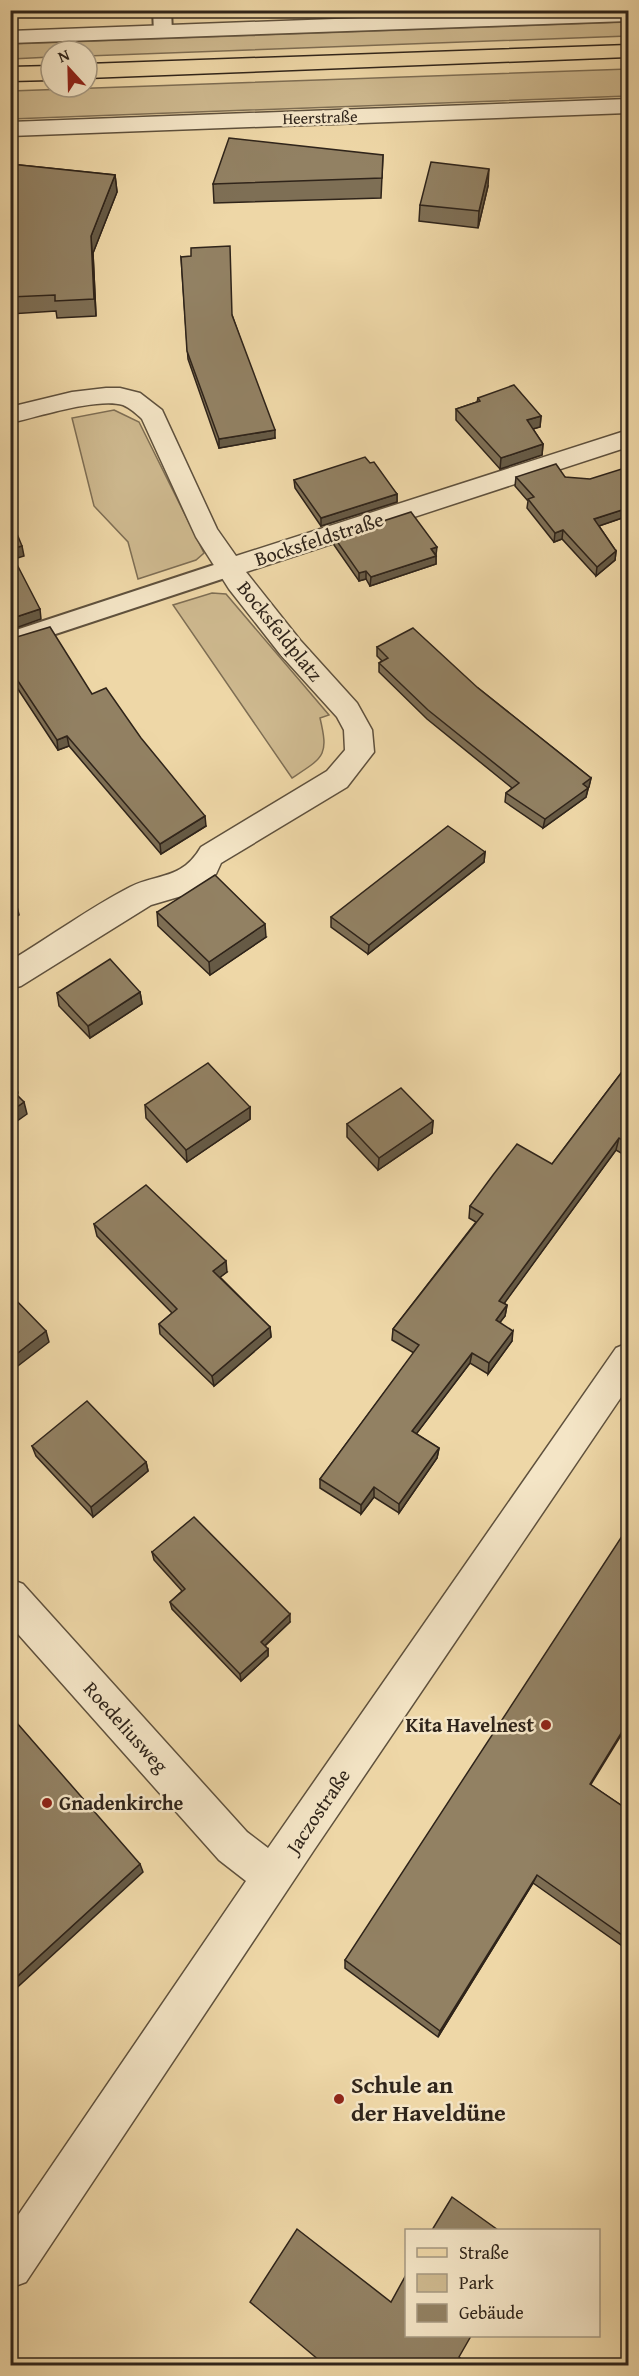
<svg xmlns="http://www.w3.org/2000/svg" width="639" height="2376" font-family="'Gentium Book Plus',serif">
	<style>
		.green { fill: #ceb98f; stroke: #7e6e54; stroke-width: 1.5 }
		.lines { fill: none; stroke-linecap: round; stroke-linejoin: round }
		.lane-casing { stroke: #5f513d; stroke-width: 4 }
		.street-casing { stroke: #5f513d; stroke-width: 3 }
		.primary-casing { stroke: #2f241a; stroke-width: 3 }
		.lane { fill: #f4e5c6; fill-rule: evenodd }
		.street { fill: #f4e5c6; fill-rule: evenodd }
		.primary { fill: #eed7a7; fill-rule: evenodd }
		.wall { fill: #7e6f55; stroke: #2f241a; stroke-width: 1.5 }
		.shaded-wall { fill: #665a45; stroke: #2f241a; stroke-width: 1.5 }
		.building { fill: #928163; stroke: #2f241a; stroke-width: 1.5 }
		.poi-dot { fill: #8f2418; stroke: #f4e5c6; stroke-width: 2 }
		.labels { text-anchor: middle; stroke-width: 5; stroke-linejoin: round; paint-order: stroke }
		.far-street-label { font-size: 16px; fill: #2f241a; stroke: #f4e5c6 }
		.street-label { font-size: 20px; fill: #2f241a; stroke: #f4e5c6 }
		.poi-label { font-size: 20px; font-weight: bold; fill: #2f241a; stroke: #f4e5c6; text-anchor: end }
		.near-poi-label { font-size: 24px; font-weight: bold; fill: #2f241a; stroke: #f4e5c6; text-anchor: start }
	</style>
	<rect width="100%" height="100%" fill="#eed7a7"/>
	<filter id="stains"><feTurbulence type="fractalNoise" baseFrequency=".00333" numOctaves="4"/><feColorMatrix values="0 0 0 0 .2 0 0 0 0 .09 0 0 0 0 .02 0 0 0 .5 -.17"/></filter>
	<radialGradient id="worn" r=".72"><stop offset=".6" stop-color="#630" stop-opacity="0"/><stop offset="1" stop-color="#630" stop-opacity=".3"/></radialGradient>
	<g class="green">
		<path d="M628 22V36L87 56V51H51V57L11 59V44Z"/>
		<path d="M628 69V96L11 119V91Z"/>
		<path d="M114 410 139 422 204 553 196 560 138 579 128 542 94 506 72 418Z"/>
		<path d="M212 593 226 594 329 715 320 718C329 756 324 757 292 778L173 605Z"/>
	</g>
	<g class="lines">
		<defs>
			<g id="lane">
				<path d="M153 10H171L172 32 170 36H156L154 32Z"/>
				<path d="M229 560 237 562 241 568 237 574 10 649V632Z"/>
			</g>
			<g id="street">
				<path d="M576 10H628V21L10 43V31Z"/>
				<path d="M628 99V113L10 136V122Z"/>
				<path d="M106 388H120L140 393 162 410 217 529 236 556 628 430V447L246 572 300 640 357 703 372 730 374 752 347 787 221 863 216 874 185 895 151 905 21 986 10 989V961C50 937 89 908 130 887 158 873 182 880 201 847L327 771 345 750 344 730 337 717 280 654 229 589 196 537 142 419C137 414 130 408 123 405 98 397 37 417 10 423V407L72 392Z"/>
				<path d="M628 1343V1387L314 1850 26 2282 10 2288V2227L246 1881 219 1860 10 1625V1579L23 1584 247 1832 268 1848 616 1348Z"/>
			</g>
			<g id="primary">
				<path d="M628 45V57L87 78V64Z"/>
				<path d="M51 66V80L10 81V67Z"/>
			</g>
		</defs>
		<use href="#lane" class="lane-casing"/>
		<use href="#street" class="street-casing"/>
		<use href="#primary" class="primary-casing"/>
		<use href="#lane" class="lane"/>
		<use href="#street" class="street"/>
		<use href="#primary" class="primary"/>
	</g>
	<g class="wall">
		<path d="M383 155 381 198 214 203 213 184Z"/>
		<path d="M10 164 115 175 117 192 93 253 96 316 57 318 56 311 10 314Z"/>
		<path d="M488 186 478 228 419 221 420 205Z"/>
		<path d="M181 257 232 315 275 438 219 448 188 359Z"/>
		<path d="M478 398 541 416 540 427 533 429 543 444 542 455 500 469 456 420V409L477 402Z"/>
		<path d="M370 463 397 494V502L321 526 295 488 294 480Z"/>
		<path d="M516 477H565L628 516 599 526 616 551 615 560 596 576 562 539 554 542 527 508 528 501 515 486Z"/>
		<path d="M334 537 436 555V564L370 586 366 579 359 581 334 545Z"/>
		<path d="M10 639 92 694 206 826 161 854 69 746 58 750 10 677Z"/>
		<path d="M377 647 478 688 591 778 586 797 543 828 505 802 506 793 512 788 427 719 379 672V663L382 661 377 656Z"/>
		<path d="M485 852 484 862 368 954 331 927V917Z"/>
		<path d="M157 912 266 937 210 975 158 926Z"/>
		<path d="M140 992 142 1004 90 1038 59 1006 57 993Z"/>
		<path d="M628 1064V1157L616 1150 504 1303 507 1305 505 1316 500 1322 512 1341 488 1374 470 1363 416 1434 439 1448 437 1458 399 1513 374 1497 361 1514 320 1488V1479L414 1353 392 1340 393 1329 476 1222 469 1218 470 1206 552 1164Z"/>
		<path d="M145 1105 250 1107V1119L187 1162 146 1118Z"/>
		<path d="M433 1121 432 1133 378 1170 347 1137V1124Z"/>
		<path d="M94 1224 227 1272 220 1277 270 1327 271 1337 214 1386 160 1334 159 1324 172 1313 97 1236Z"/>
		<path d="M32 1446 146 1462 148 1471 93 1517 36 1456Z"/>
		<path d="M152 1552 290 1622 265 1646 268 1649V1656L241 1681 172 1609 170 1602 182 1591 154 1560Z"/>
		<path d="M591 1785 628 1810V1950L533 1883 438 2037 345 1968V1960Z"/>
	</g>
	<g class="shaded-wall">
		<path d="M489 169 488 186 478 228 479 211Z"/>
		<path d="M115 175 117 192 93 253 96 316 91 236Z"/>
		<path d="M541 416 540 427 525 431 527 420Z"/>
		<path d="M275 430V438L219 448V439Z"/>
		<path d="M543 444 542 455 500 469 501 458Z"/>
		<path d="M397 494V502L321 526V518Z"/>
		<path d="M628 508V516L593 528 594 519Z"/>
		<path d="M563 530 562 539 554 542 555 533Z"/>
		<path d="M22 546 24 556 11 560 10 549Z"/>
		<path d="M437 547 436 555 431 549Z"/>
		<path d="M616 551 615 560 596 576 597 567Z"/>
		<path d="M436 556V564L370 586 371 577Z"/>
		<path d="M366 571V579L359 581V573Z"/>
		<path d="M40 609 41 619 10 630V619Z"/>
		<path d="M67 736 69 746 58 750 57 740Z"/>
		<path d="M591 778 589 787 581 793 588 788 586 797 543 828 545 819 583 784Z"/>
		<path d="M205 816 206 826 161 854 160 844Z"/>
		<path d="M485 852 484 862 368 954 369 945Z"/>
		<path d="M13 896 14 903 16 902 19 915 10 921 11 897Z"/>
		<path d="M265 924 266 937 210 975 209 962Z"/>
		<path d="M140 992 142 1004 90 1038 88 1026Z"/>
		<path d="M15 1081 18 1093 11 1098 10 1084Z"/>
		<path d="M24 1102 27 1114 10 1126V1112Z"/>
		<path d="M250 1107V1119L187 1162 186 1150Z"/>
		<path d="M433 1121 432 1133 378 1170 379 1158Z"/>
		<path d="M619 1138 616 1150 498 1312 499 1301Z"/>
		<path d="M226 1261 227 1272 214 1282 213 1271Z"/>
		<path d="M507 1305 505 1316 494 1330 496 1320Z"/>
		<path d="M270 1327 271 1337 214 1386 212 1376Z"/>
		<path d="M46 1331 49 1342 10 1372V1359Z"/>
		<path d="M513 1331 512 1341 488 1374 489 1363Z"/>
		<path d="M472 1353 470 1363 411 1441 412 1431Z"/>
		<path d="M439 1448 437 1458 399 1513V1504Z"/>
		<path d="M146 1462 148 1471 93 1517 91 1507Z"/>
		<path d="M374 1487V1497L361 1514V1505Z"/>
		<path d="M290 1614V1622L261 1649V1642Z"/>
		<path d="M268 1649V1656L241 1681 240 1674Z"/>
		<path d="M628 1722V1724L585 1794 590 1784Z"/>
		<path d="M140 1864 143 1872 10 1994V1983Z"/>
		<path d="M537 1875 533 1883 438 2037 440 2031Z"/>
	</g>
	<g class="building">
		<path d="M229 138 383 155 382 178 213 184Z"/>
		<path d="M431 162 489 169 479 211 420 205Z"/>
		<path d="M10 164 115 175 91 236 94 299 55 301V295L10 297Z"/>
		<path d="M230 246 232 315 275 430 219 439 187 351 181 257 191 256V248Z"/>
		<path d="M514 385 541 416 527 420 543 444 501 458 456 409 480 401 478 398Z"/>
		<path d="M365 457 370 463 374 462 397 494 321 518 294 480Z"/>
		<path d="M556 464 565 477 590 479 628 467V508L594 519 616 551 597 567 563 530 555 533 528 499 534 497 516 477Z"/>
		<path d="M411 512 437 547 431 549 436 556 371 577 366 571 359 573 334 537Z"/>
		<path d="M10 517 22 546 10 549Z"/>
		<path d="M10 551 40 609 10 619Z"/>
		<path d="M50 627 92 694 106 688 141 738 205 816 160 844 67 736 57 740 10 669V639Z"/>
		<path d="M413 628 478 688 591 778 583 784 588 788 545 819 506 793 519 783 428 710 379 663 388 658 377 647Z"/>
		<path d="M448 826 485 852 369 945 331 917Z"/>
		<path d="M215 875 265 924 209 962 157 912Z"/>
		<path d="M10 894 13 896 11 897 16 902 10 906Z"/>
		<path d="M110 959 140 992 88 1026 57 993Z"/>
		<path d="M208 1063 250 1107 186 1150 145 1105Z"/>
		<path d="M628 1064V1144L619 1138 499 1301 507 1305 496 1320 513 1331 489 1363 472 1353 412 1431 439 1448 399 1504 374 1487 361 1505 320 1479 419 1345 393 1329 483 1214 470 1206 493 1175 517 1144 552 1164Z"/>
		<path d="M10 1077 15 1081 10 1084Z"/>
		<path d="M10 1088 24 1102 10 1112Z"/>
		<path d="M401 1088 433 1121 379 1158 347 1124Z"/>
		<path d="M146 1185 226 1261 213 1271 270 1327 212 1376 159 1324 177 1309 94 1224Z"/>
		<path d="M10 1294 46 1331 10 1359Z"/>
		<path d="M87 1401 146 1462 91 1507 32 1446Z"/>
		<path d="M194 1517 290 1614 261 1642 268 1649 240 1674 170 1602 185 1589 152 1552Z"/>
		<path d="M628 1527V1722L590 1784 628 1810V1939L537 1875 440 2031 345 1960Z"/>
		<path d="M10 1715 140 1864 10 1983Z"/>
		<path d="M452 2197 498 2230H432Z"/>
		<path d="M297 2229 391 2302 406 2275V2336H471L459 2357 470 2366H326L250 2302Z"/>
	</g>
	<g class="poi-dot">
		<circle cx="546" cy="1725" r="6"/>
		<circle cx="47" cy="1803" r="6"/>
		<circle cx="339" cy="2099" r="6"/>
	</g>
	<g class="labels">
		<g class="far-street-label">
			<text transform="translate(320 117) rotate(-2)" y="6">Heerstraße</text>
		</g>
		<g class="street-label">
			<text transform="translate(319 539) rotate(-18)" y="7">Bocksfeldstraße</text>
			<text transform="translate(280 631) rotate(51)" y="7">Bocksfeldplatz</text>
			<text transform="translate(126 1727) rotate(48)" y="7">Roedeliusweg</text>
			<text transform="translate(318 1811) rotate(-56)" y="7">Jaczostraße</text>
		</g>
		<g class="poi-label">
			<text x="534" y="1732">Kita Havelnest</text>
			<text x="59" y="1810" text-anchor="start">Gnadenkirche</text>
		</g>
		<g class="near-poi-label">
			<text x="351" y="2093">Schule an<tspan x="351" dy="28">der Haveldüne</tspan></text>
		</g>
	</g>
	<rect width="639" height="2376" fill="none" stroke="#eed7a7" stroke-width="36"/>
	<rect x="12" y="12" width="615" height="2352" fill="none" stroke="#2f241a" stroke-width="3"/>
	<rect x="18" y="18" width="603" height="2340" fill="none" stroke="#2f241a" stroke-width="1.5"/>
	<rect x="405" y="2229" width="195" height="108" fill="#f4e5c6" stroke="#a59881" stroke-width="1.5"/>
	<rect x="417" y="2248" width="30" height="9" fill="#eed7a7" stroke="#a59881" stroke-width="1.5"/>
	<text x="459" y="2259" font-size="18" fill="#2f241a">Straße</text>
	<rect x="417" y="2274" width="30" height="18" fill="#ceb98f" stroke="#a59881" stroke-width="1.5"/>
	<text x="459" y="2289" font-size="18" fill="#2f241a">Park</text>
	<rect x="417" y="2304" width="30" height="18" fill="#928163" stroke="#a59881" stroke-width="1.5"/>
	<text x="459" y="2319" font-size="18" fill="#2f241a">Gebäude</text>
	<g transform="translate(69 69) rotate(338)"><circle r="28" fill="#f4e5c6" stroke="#a59881" stroke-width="1.5"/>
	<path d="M0-4.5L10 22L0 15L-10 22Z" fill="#8f2418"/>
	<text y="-9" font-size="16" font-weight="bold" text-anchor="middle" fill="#2f241a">N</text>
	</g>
	<rect width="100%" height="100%" filter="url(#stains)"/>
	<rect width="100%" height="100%" fill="url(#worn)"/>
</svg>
